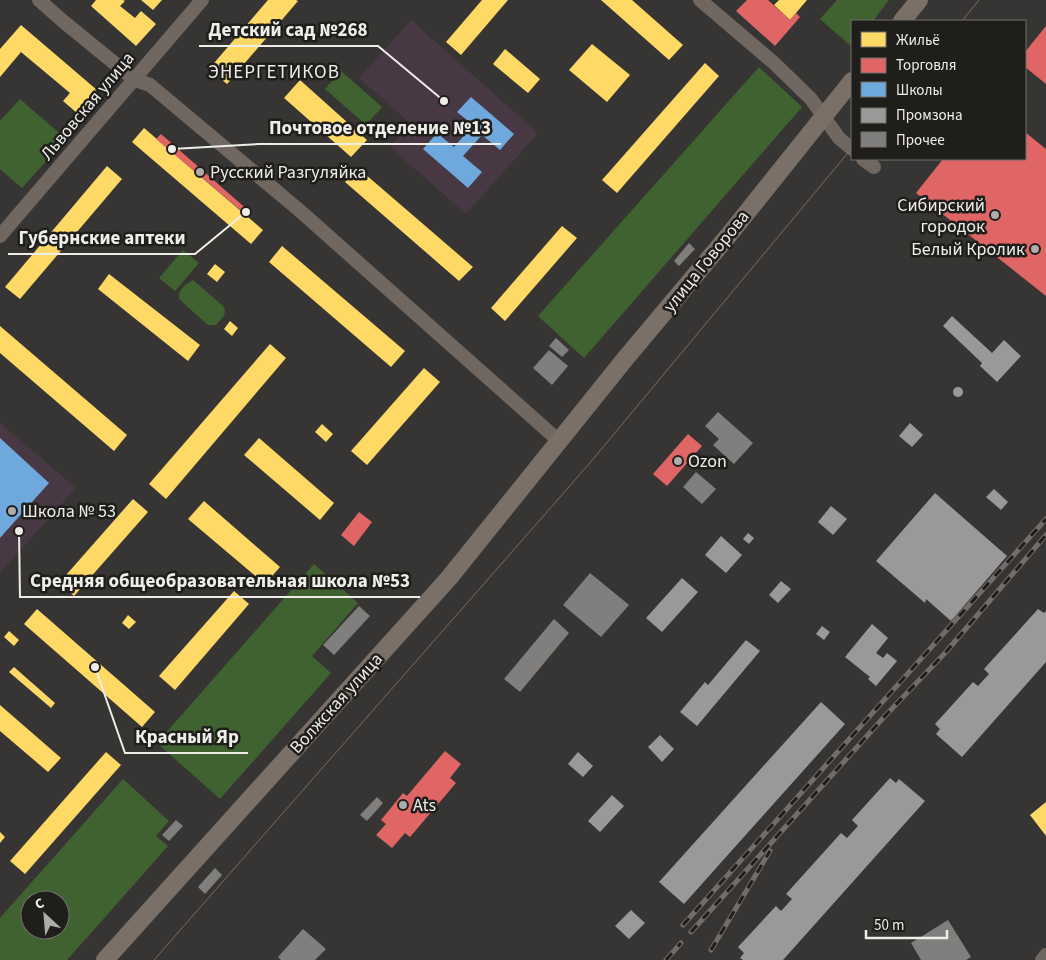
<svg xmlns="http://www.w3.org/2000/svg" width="1046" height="960" font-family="'Source Sans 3',sans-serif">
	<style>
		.education { fill: #473843 }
		.green { fill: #3f6230; fill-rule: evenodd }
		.homes { fill: #ffd966 }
		.shops { fill: #e06666 }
		.schools { fill: #6fa8dc }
		.industry { fill: #999 }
		.building { fill: #817f7d }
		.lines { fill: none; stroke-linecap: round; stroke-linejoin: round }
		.minor { stroke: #706760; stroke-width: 14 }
		.major { stroke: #7a7067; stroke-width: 18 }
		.tram { stroke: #726d6a; stroke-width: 1 }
		.rail-casing { stroke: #726d6a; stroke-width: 5 }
		.rail { stroke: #1f1e1b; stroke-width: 3; stroke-dasharray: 9; stroke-linecap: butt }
		.poi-dot { fill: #afadaa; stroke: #1f1e1b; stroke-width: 2 }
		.labels { text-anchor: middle; stroke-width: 5; stroke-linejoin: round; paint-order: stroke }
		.street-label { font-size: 18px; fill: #efedea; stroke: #1f1e1b }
		.poi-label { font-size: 18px; fill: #efedea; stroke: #1f1e1b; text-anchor: start }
		.neighbourhood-label { font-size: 19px; letter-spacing: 1px; fill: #efedea; stroke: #1f1e1b }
		.leader { fill: none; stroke: #efedea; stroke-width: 2 }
		.callout-dot { fill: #efedea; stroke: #1f1e1b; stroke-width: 2 }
		.callout-label { font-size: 19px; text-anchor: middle; font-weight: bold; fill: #efedea; stroke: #1f1e1b; stroke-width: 5; stroke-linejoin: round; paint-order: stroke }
	</style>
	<rect width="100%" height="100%" fill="#373533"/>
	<g class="education">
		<path d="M411 20 538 133 466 214 390 147 411 124 359 78Z"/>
		<path d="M0 423 76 488 0 573Z"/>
	</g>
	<g class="green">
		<path d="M837 0H889L873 21H852V47L820 19Z"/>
		<path d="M759 67 802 107 584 358 538 316Z"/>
		<path d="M341 71 382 107 366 125 325 89Z"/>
		<path d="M20 99 66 139 22 188 0 169V121Z"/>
		<path d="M183 250 199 263 175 291 159 278Z"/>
		<path d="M193 280 223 306C228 315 222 318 216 325H208L180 300C176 292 185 284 193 280Z"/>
		<path d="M314 564 358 603 312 656 331 673 220 799 157 743Z"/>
		<path d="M123 779 169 821 156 836 168 846 67 960H0V918ZM30 900H60V930H30Z"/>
	</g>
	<g class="homes">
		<path d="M96 0H123L125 1 120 6 135 18 141 11 156 24 136 46 91 6Z"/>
		<path d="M141 0H162L153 10Z"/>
		<path d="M268 0H296L298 1 227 84 209 69Z"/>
		<path d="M482 0H508L461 55 446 42Z"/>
		<path d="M601 0H632L683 45 669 60Z"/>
		<path d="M779 0H807L790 20 774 5Z"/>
		<path d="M21 25 97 90 77 113 63 101 70 93 21 52 0 77V49Z"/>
		<path d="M592 44 630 75 607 102 569 70Z"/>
		<path d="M505 49 540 79 528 93 493 64Z"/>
		<path d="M705 63 719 76 617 193 602 180Z"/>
		<path d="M300 80 367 140 351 157 284 98Z"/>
		<path d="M144 128 263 230 251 244 132 142Z"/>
		<path d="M107 166 122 179 20 299 5 287Z"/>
		<path d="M358 168 473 267 459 281 345 182Z"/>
		<path d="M562 226 577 238 505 321 491 308Z"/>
		<path d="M282 246 405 351 391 367 269 262Z"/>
		<path d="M215 264 225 272 217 282 207 274Z"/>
		<path d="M109 274 200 345 188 361 98 289Z"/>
		<path d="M230 321 238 328 232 336 224 329Z"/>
		<path d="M0 326 127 435 114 451 0 353Z"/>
		<path d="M270 344 286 358 166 499 149 484Z"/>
		<path d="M424 368 440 382 367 465 351 451Z"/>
		<path d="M322 424 333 434 326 442 315 432Z"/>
		<path d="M259 438 334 503 320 520 244 455Z"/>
		<path d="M133 499 148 512 74 596 59 583Z"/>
		<path d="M204 501 280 567 265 584 188 519Z"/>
		<path d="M234 591 249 604 175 690 159 676Z"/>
		<path d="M37 609 155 712 142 727 24 624Z"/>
		<path d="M128 615 136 622 129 629 122 623Z"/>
		<path d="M9 631 19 640 14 646 4 637Z"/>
		<path d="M14 667 55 703 51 708 9 672Z"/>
		<path d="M0 705 61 758 48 772 0 731Z"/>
		<path d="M106 752 121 765 25 874 10 861Z"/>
		<path d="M1046 802V836L1030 815Z"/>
		<path d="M0 832 5 837 0 843Z"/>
	</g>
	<g class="shops">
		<path d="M747 0H768L790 20 796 13 800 17 775 46 736 11Z"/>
		<path d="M1046 26V84L1025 67V52Z"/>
		<path d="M1025 132 1046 149V296L916 193 943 159H1025Z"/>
		<path d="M161 134 250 212 246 215 156 139Z"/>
		<path d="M688 434 702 446 667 486 653 474Z"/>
		<path d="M359 512 372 522 354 546 341 535Z"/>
		<path d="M445 751 461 764 450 778 456 783 410 837 405 833 392 848 376 835 386 824 381 820 403 793 407 796Z"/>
	</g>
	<g class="schools">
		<path d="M471 97 514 134 500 150 482 135 463 156 482 172 468 188 423 149 437 133 454 147 473 125 457 112Z"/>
		<path d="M0 438 49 483 0 538Z"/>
	</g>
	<g class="industry">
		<path d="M952 316 992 353 1004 340 1021 356 997 382 980 366 982 363 943 326Z"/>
		<circle cx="958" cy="392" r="5"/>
		<path d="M910 423 923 435 912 447 899 436Z"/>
		<path d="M994 489 1008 502 1001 510 986 497Z"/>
		<path d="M935 493 1007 556 951 621 926 599 925 603 876 561Z"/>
		<path d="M831 506 847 519 833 535 818 522Z"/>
		<path d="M748 533 754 538 749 544 743 539Z"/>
		<path d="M721 536 742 555 726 573 705 555Z"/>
		<path d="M682 578 698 592 662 632 646 618Z"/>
		<path d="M781 581 791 589 778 603 769 595Z"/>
		<path d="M1038 609 1044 613 1046 611V662L962 757 936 734 940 729 935 724 973 682 978 686 989 674 984 669Z"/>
		<path d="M872 624 888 638 876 653 883 658 887 653 897 661 876 686 868 679 870 677 845 657Z"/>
		<path d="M822 626 830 632 824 640 816 634Z"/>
		<path d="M746 640 760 651 697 726 680 712 705 682 708 685Z"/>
		<path d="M821 702 845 724 684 904 659 882Z"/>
		<path d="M660 735 674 749 662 762 648 747Z"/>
		<path d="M578 752 593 766 583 777 568 764Z"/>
		<path d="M890 778 896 783 899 779 925 801 783 960H743L740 958 744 953 738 947 776 906 781 911 792 899 786 894 841 833 847 838 858 826 852 820Z"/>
		<path d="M612 795 624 806 600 832 588 821Z"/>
		<path d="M631 910 645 923 629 939 615 926Z"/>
	</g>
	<g class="building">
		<path d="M689 243 695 249 679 266 674 261Z"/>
		<path d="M556 338 569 350 562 357 549 346Z"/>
		<path d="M549 350 568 366 552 385 533 368Z"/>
		<path d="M718 412 753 443 734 464 713 445 719 439 705 426Z"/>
		<path d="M696 472 716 489 702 504 683 487Z"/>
		<path d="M590 573 629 605 601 637 563 605Z"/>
		<path d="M359 606 370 616 334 655 323 645Z"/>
		<path d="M554 619 569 633 520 692 504 679Z"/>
		<path d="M377 797 383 803 367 821 360 815Z"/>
		<path d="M176 820 183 826 169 841 162 835Z"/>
		<path d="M215 868 222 875 205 894 198 887Z"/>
		<path d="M948 920 971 957 966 960H921L911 943Z"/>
		<path d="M303 929 326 949 315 960H281L278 957Z"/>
	</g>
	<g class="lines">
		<g class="minor">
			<path d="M39 0 64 22 135 80 150 85 299 210 559 441"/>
			<path d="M700 0 774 63 811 99 839 138 852 149"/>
			<path d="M863 159 874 167"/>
			<path d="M0 236 202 0"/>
			<path d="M1042 960 1046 955"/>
		</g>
		<g class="major">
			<path d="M902 21 919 0"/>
			<path d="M105 960 449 578 625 359 728 236 852 81"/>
		</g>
		<g class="tram">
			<path d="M962 21 979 0"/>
			<path d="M154 960 589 464 852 148"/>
		</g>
		<defs>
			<g id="rail">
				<path d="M683 925 1046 519"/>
				<path d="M691 932 884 717 945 653 1046 535"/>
				<path d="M711 950 770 851"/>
				<path d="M666 960 681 943"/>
			</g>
		</defs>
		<use href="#rail" class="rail-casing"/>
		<use href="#rail" class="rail"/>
	</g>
	<g class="poi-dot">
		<circle cx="200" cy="172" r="5"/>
		<circle cx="995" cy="215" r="5"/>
		<circle cx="1035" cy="249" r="5"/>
		<circle cx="678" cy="461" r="5"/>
		<circle cx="12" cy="511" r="5"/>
		<circle cx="403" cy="805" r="5"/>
	</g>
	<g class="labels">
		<g class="street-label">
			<text transform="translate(87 106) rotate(-50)" y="6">Львовская улица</text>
			<text transform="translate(706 261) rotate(-51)" y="6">улица Говорова</text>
			<text transform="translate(336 703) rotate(-48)" y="6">Волжская улица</text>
		</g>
		<g class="poi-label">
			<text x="210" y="178">Русский Разгуляйка</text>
			<text x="985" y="211" text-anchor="end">Сибирский<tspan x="985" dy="21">городок</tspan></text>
			<text x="1025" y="255" text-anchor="end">Белый Кролик</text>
			<text x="688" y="467">Ozon</text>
			<text x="22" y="517">Школа № 53</text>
			<text x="413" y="811">Ats</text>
		</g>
		<g class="neighbourhood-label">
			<text x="274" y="78">ЭНЕРГЕТИКОВ</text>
		</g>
	</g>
	<path class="leader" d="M444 101L378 46H199M172 149L259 144H501M246 212L195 254H8M19 531L20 597H420M95 667L125 753H248"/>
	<g class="callout-dot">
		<circle cx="444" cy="101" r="5"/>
		<circle cx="172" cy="149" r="5"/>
		<circle cx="246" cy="212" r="5"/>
		<circle cx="19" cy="531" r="5"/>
		<circle cx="95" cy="667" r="5"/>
	</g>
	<g class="callout-label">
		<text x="288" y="36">Детский сад №268</text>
		<text x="380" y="134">Почтовое отделение №13</text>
		<text x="102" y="244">Губернские аптеки</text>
		<text x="220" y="587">Средняя общеобразовательная школа №53</text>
		<text x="187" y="743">Красный Яр</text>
	</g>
	<rect x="851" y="20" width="175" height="140" fill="#1f1e1b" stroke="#72716e"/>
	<rect x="861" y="32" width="25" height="15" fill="#ffd966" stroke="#72716e"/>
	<text x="896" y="45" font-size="15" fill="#efedea">Жильё</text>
	<rect x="861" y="58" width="25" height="15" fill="#e06666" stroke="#72716e"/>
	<text x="896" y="70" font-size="15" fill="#efedea">Торговля</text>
	<rect x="861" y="82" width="25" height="15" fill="#6fa8dc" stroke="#72716e"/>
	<text x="896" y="95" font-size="15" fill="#efedea">Школы</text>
	<rect x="861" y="108" width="25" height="15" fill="#999999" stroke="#72716e"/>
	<text x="896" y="120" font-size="15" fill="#efedea">Промзона</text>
	<rect x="861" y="132" width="25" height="15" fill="#817f7d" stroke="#72716e"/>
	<text x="896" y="145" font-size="15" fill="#efedea">Прочее</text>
	<g transform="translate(45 915) rotate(334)"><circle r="24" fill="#1f1e1b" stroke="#72716e"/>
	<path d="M0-4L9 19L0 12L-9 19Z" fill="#afadaa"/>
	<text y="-8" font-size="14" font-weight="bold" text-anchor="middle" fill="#efedea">С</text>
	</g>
	<path d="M866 930v8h81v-8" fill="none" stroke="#efedea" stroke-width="2.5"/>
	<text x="874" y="930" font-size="15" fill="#efedea" stroke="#1f1e1b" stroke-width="4" paint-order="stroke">50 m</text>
</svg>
